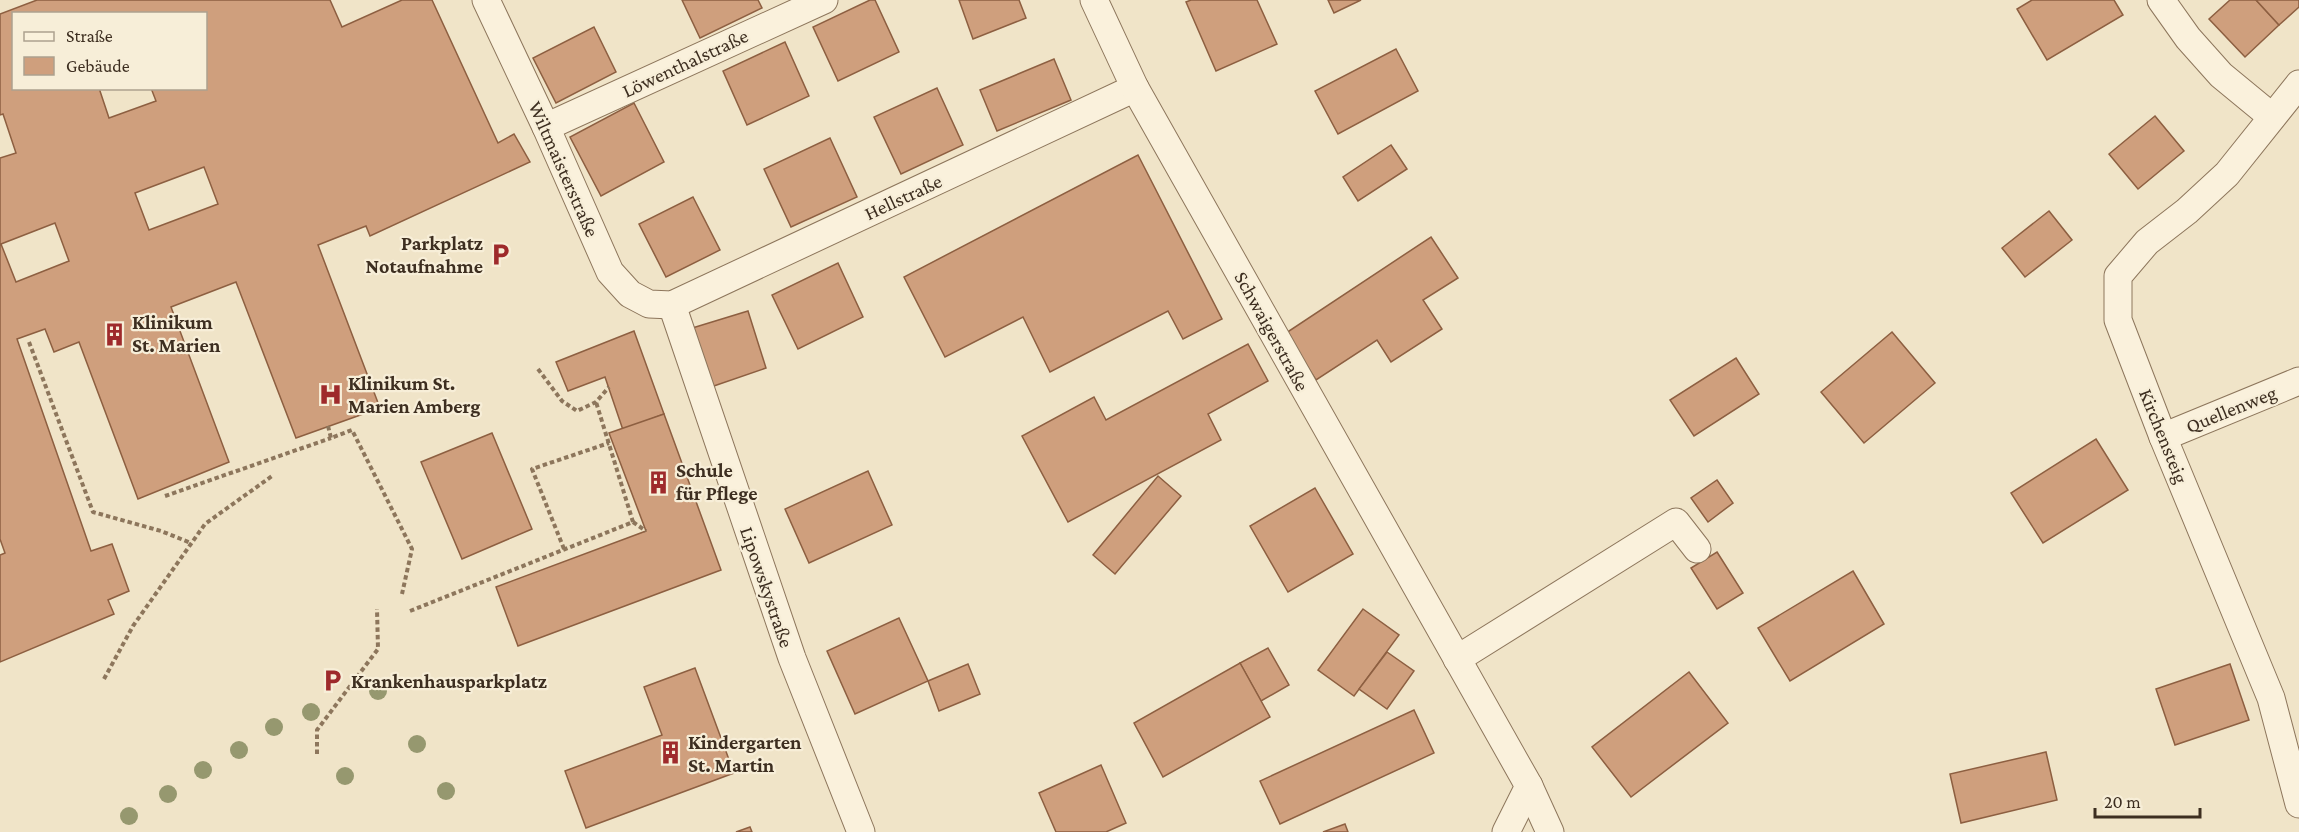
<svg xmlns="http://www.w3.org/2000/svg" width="2299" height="832" font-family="'Crimson Pro',serif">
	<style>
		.building { fill: #cf9f7d; stroke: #8d5f41; stroke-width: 1.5; fill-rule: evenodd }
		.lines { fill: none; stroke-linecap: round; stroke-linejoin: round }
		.minor-casing { stroke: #8d765c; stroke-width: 29 }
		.path { stroke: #8d765c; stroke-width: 4; stroke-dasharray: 4.5 3; stroke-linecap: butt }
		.minor { stroke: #faf1dc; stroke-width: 27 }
		.tree { fill: #96986f }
		.labels { text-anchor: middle; stroke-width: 4.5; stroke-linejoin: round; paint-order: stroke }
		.street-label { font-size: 20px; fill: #3d2e20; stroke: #f7eed8 }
		.poi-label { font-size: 20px; font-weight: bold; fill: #3d2e20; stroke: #f7eed8; text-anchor: start }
	</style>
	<rect width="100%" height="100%" fill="#f0e4c8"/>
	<g class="building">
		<path d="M37 0H330L342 27 402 0H432L498 143 514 134 530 162 370 236 366 226 318 245 380 408 296 438 236 282 171 307 229 462 138 499 79 342 54 352 45 329 17 339 91 551 112 544 129 591 108 600 114 614 0 662V555L5 553 0 539V158L16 153 3 114 0 115V14ZM14 14H206V88H151L156 101 109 118 99 88H14ZM204 167 218 204 149 230 135 193ZM55 223 69 261 16 282 1 244Z"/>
		<path d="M682 0H758L762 8 700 38Z"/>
		<path d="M870 0H875L899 52 838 81 813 27Z"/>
		<path d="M959 0H1019L1026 18 973 39Z"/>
		<path d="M1191 0H1257L1277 44 1216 71 1186 2Z"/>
		<path d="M1328 0H1361L1334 13Z"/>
		<path d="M2032 0H2114L2123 15 2047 60 2017 9Z"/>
		<path d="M2230 0H2256L2279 25 2245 57 2209 19Z"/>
		<path d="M2256 0H2299V7L2279 25Z"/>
		<path d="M594 27 616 72 556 103 533 58Z"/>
		<path d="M785 42 809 96 747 125 723 71Z"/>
		<path d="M1396 49 1418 91 1338 134 1315 91Z"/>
		<path d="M1054 59 1071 100 997 131 980 90Z"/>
		<path d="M937 88 963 145 901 174 874 117Z"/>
		<path d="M634 103 664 162 601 196 570 137Z"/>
		<path d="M2155 116 2184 151 2138 189 2109 154Z"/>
		<path d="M830 138 857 197 791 227 764 169Z"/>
		<path d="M1391 145 1407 169 1358 201 1343 177Z"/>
		<path d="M1138 155 1222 319 1183 339 1168 311 1050 372 1023 317 945 357 904 277Z"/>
		<path d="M693 197 720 250 666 277 639 224Z"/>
		<path d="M2049 211 2072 240 2025 277 2002 248Z"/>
		<path d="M1431 237 1458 278 1423 300 1442 329 1391 362 1377 340 1316 380 1286 333Z"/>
		<path d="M838 263 863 317 798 349 772 295Z"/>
		<path d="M748 311 766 368 708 388 689 329Z"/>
		<path d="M634 331 664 414 623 430 605 377 568 391 556 362Z"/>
		<path d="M1892 332 1935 383 1864 443 1821 392Z"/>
		<path d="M1248 344 1268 381 1208 414 1221 440 1068 522 1022 436 1094 397 1106 420Z"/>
		<path d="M1736 358 1759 394 1694 436 1670 400Z"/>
		<path d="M664 414 721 570 518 646 496 587 646 531 609 433Z"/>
		<path d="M492 433 532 529 462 559 421 462Z"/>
		<path d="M2096 439 2128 490 2043 543 2011 493Z"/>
		<path d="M868 471 892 525 809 563 785 509Z"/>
		<path d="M1158 476 1181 496 1115 574 1093 555Z"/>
		<path d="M1717 480 1733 503 1708 522 1691 498Z"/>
		<path d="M1315 488 1353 554 1288 592 1250 526Z"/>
		<path d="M1717 552 1743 593 1717 609 1691 568Z"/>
		<path d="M1853 571 1884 624 1790 681 1758 628Z"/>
		<path d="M1363 609 1399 635 1354 696 1318 670Z"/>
		<path d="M899 618 928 681 855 714 827 651Z"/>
		<path d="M1268 648 1289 685 1261 701 1240 663Z"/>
		<path d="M1387 652 1414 671 1387 709 1359 689Z"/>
		<path d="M1240 663 1270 717 1163 777 1134 723Z"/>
		<path d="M968 664 980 694 939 711 928 681Z"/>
		<path d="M2230 664 2249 720 2175 745 2156 689Z"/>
		<path d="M695 668 734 773 586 828 565 771 662 735 644 687Z"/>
		<path d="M1689 672 1728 723 1631 797 1592 747Z"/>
		<path d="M1414 710 1434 753 1280 824 1260 781Z"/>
		<path d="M2046 752 2057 800 1961 823 1950 774Z"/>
		<path d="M1101 765 1126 823 1106 832H1056L1039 793Z"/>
		<path d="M1345 824 1348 832H1323Z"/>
		<path d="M750 827 752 832H736Z"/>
	</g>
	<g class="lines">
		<defs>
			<g id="minor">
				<path d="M486 0 546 127 610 272 630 294 649 304 672 305 1135 88"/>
				<path d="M1094 0 1135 88 1529 786 1506 832"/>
				<path d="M2161 0 2188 38 2221 75 2272 117"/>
				<path d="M2299 84 2227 174 2187 211 2147 242 2118 276V320L2163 437 2271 698 2299 804"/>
				<path d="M546 127 824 0"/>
				<path d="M672 305 792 658 861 832"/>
				<path d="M2163 437 2299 381"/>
				<path d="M1457 659 1676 522 1697 549"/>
				<path d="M1529 786 1550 832"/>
			</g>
		</defs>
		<use href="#minor" class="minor-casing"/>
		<g class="path">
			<path d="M29 342 93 512 161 531 191 543"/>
			<path d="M538 369 562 401 577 411 596 402 609 387"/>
			<path d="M328 426 331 438 352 430 412 549 402 594"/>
			<path d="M165 496 331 438"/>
			<path d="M633 522 646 531"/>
			<path d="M564 549 532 469 609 443"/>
			<path d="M410 611 633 522 596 402"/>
			<path d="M104 679 133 626 205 524 272 476"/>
			<path d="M317 754V730L378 649 377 609"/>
		</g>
		<use href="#minor" class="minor"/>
	</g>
	<g class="tree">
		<circle cx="378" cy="691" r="9"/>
		<circle cx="311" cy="712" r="9"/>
		<circle cx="274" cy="727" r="9"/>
		<circle cx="417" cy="744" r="9"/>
		<circle cx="239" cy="750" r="9"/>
		<circle cx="203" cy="770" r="9"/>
		<circle cx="345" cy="776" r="9"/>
		<circle cx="446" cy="791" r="9"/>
		<circle cx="168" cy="794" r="9"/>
		<circle cx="129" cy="816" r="9"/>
	</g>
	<defs>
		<symbol id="parking-bare" viewBox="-9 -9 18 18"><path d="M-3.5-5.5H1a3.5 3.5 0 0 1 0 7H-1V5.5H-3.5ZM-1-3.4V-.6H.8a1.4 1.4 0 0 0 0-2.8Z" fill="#9e2a2b" stroke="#f7eed8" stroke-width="2.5" paint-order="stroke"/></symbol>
		<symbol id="building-bare" viewBox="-9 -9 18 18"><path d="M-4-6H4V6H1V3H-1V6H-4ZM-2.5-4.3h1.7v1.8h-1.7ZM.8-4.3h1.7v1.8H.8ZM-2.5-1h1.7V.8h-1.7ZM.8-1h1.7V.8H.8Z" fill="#9e2a2b" stroke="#f7eed8" stroke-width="2.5" paint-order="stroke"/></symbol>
		<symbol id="hospital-bare" viewBox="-9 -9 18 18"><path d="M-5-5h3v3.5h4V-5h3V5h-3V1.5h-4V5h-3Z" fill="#9e2a2b" stroke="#f7eed8" stroke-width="2.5" paint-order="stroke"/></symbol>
	</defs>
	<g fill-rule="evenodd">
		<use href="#parking-bare" x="484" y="238" width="33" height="33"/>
		<use href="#building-bare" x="98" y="318" width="33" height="33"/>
		<use href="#hospital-bare" x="314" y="378" width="33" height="33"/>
		<use href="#building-bare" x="642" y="466" width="33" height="33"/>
		<use href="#parking-bare" x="316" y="664" width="33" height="33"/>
		<use href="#building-bare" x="654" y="736" width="33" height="33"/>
	</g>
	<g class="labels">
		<g class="street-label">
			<text transform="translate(685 63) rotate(-25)" y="7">Löwenthalstraße</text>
			<text transform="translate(564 169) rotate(66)" y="7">Wiltmaisterstraße</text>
			<text transform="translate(903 197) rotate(-25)" y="7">Hellstraße</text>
			<text transform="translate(1272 331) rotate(61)" y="7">Schwaigerstraße</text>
			<text transform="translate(2231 409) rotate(-22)" y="7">Quellenweg</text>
			<text transform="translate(2164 436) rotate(68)" y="7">Kirchensteig</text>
			<text transform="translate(767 587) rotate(71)" y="7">Lipowskystraße</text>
		</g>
		<g class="poi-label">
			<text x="483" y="250" text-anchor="end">Parkplatz<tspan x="483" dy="23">Notaufnahme</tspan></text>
			<text x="132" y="329">Klinikum<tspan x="132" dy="23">St. Marien</tspan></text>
			<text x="348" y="390">Klinikum St.<tspan x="348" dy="23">Marien Amberg</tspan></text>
			<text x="676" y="477">Schule<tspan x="676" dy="23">für Pflege</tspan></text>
			<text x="351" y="688">Krankenhausparkplatz</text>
			<text x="688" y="749">Kindergarten<tspan x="688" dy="23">St. Martin</tspan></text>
		</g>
	</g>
	<rect x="12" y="12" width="195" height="78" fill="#f7eed8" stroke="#ada18e" stroke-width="1.5"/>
	<rect x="24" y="32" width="30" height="9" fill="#faf1dc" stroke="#ada18e" stroke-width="1.5"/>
	<text x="66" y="42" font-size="18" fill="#3d2e20">Straße</text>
	<rect x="24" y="57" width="30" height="18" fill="#cf9f7d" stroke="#ada18e" stroke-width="1.5"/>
	<text x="66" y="72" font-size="18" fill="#3d2e20">Gebäude</text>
	<path d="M2095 808v9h105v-9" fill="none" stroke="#3d2e20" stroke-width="3"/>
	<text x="2104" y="808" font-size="18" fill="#3d2e20" stroke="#f7eed8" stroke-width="4.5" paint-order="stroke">20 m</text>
</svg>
